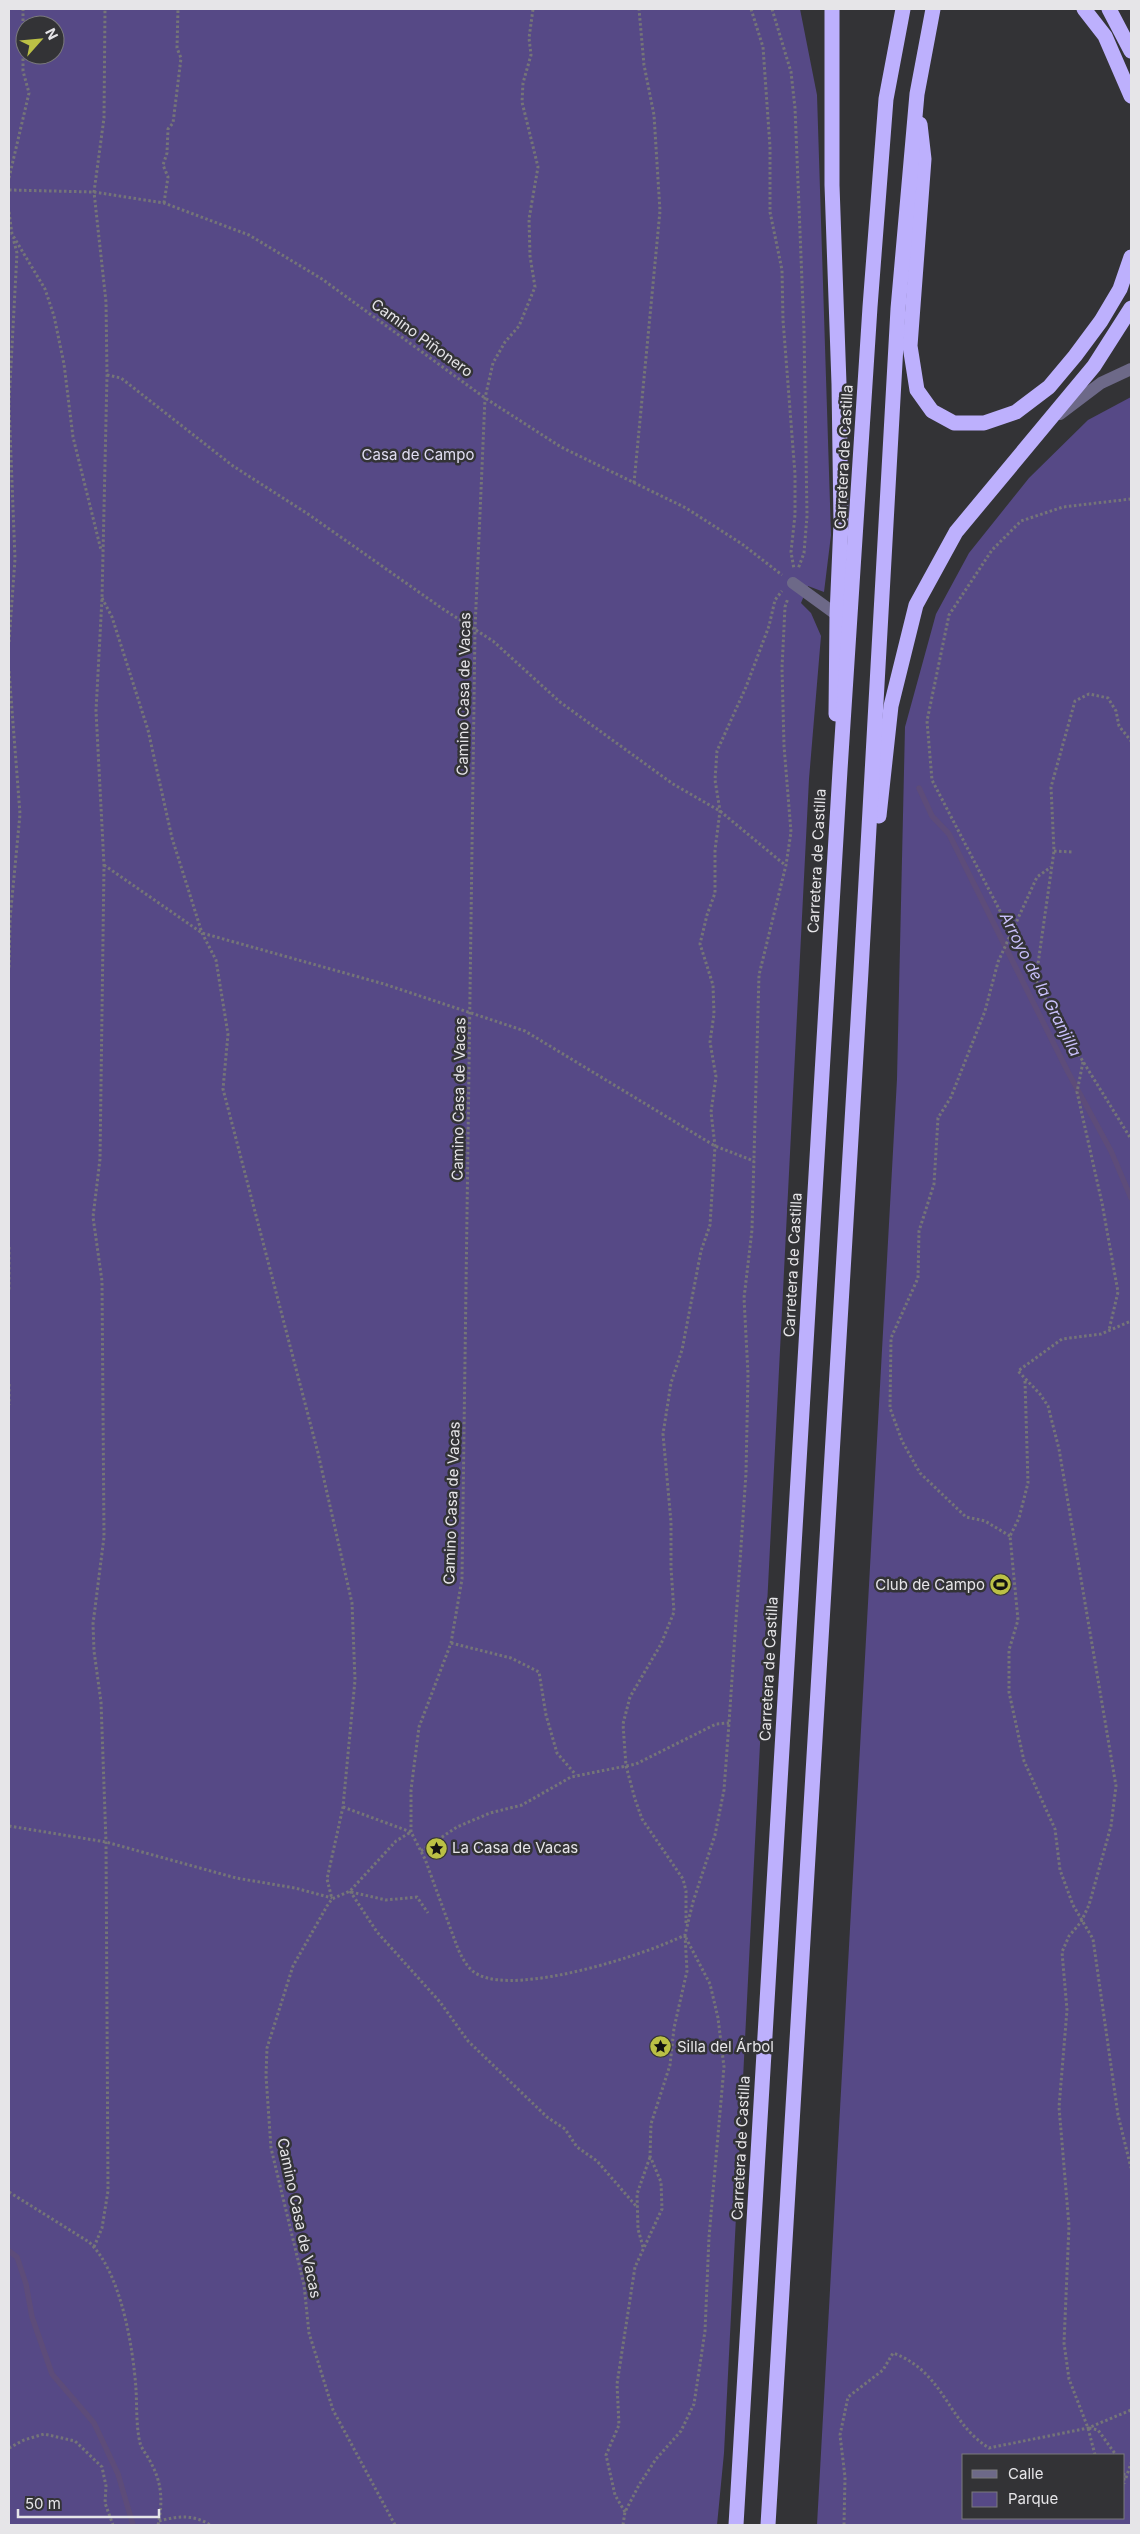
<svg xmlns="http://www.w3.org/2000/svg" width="1140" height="2534" font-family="Inter,sans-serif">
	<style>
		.green { fill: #564986; fill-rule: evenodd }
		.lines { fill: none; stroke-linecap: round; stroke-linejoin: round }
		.stream { stroke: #5d4c7a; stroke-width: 5.5 }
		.path { stroke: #757578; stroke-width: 3; stroke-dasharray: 2.5 2.5; stroke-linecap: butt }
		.minor { stroke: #6d6988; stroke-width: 12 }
		.highway { stroke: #bdb0fd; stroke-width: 15 }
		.labels { text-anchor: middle; stroke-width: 5; stroke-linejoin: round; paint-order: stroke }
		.street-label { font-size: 15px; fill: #e6e5e8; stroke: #333336 }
		.park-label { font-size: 15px; fill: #e0ddf1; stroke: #333336 }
		.poi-label { font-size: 15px; fill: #e6e5e8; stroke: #333336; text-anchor: start }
		.water-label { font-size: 16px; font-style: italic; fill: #cac1fc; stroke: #333336 }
	</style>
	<rect width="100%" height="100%" fill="#333336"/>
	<g class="green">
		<path d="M9 9H800L817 95 831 535 824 592 808 586 801 603 811 613 821 636 809 779 724 2453 717 2525H9ZM25 25H55V55H25Z"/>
		<path d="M1131 397V2525H817L897 1079 905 727 936 614 969 553 1029 478 1088 420ZM964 2455H1124V2518H964Z"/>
	</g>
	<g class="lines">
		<g class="stream">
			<path d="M919 788 932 816 949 834 1068 1072 1111 1151 1131 1198"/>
			<path d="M9 2251 17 2257 26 2284 32 2317 52 2374 94 2423 118 2474 133 2525"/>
		</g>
		<g class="path">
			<path d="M751 9 763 47 770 147V212L782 270 783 320 795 474V515L791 552 794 569"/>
			<path d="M772 9 791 72 795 108 804 331 807 516 804 553 798 569"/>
			<path d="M9 178 29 93 23 71V9"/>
			<path d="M9 190 94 192 164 203 249 235 322 279 485 398 561 447 686 508 742 544 782 575"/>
			<path d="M164 203 168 177 163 165 167 153 168 129 173 123 181 58 177 48 178 9"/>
			<path d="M9 212 12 234 45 289 54 316 64 364 73 437 101 550"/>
			<path d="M107 375 121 378 233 466 308 514 443 609 493 641 560 702 673 784 720 811 785 865"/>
			<path d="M9 403 17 253 13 238"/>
			<path d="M9 405 15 559 9 642"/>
			<path d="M634 483 660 211 654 115 644 65 639 9"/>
			<path d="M1131 499 1063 507 1021 521 992 550 949 615 927 721 932 780 1053 1013 1131 1139"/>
			<path d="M102 598 112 617 148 730 172 838 202 933 216 960 228 1034 223 1089 318 1453 352 1603 355 1680 343 1807 327 1879 332 1899"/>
			<path d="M9 671 20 814 10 919 9 970"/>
			<path d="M1054 851 1073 852"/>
			<path d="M104 865 202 933 384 984 525 1031 715 1146 754 1161"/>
			<path d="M1036 978 1054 851 1051 787 1075 701 1089 694 1108 698 1116 711 1119 726 1131 741"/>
			<path d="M1083 1062 1077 1092 1102 1203 1118 1292 1109 1330"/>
			<path d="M9 1247V1291"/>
			<path d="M1025 1381 1028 1483 1019 1518 1010 1536 1018 1620 1009 1650V1692L1024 1761 1055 1829 1060 1870 1073 1905 1093 1939 1118 2115 1131 2168"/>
			<path d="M9 1384V1405"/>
			<path d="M1010 1536 985 1521 966 1517 920 1473 902 1441 890 1408 891 1338 918 1278 919 1231 934 1184 938 1118 951 1097 985 1011 998 962 1037 877 1051 867"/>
			<path d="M451 1643 511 1658 539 1672 546 1715 557 1753 576 1775"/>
			<path d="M343 1807 411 1832 425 1859 458 1949C463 1959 468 1970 479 1975 520 1995 645 1955 685 1935L693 1902 715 1835 724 1790 729 1723 746 1473 748 1374 744 1298 752 1230 759 975 786 865 791 832 784 746 782 668 785 607 788 598"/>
			<path d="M9 1826 106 1842 236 1878 295 1888 332 1898"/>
			<path d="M411 1832V1790L419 1727 451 1643 462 1579 475 629 485 398 493 363 505 342 519 326 535 287 530 256 529 219 538 167 522 102 523 83 531 55 529 38 533 9"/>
			<path d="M421 1851 457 1827 490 1813 522 1805 571 1777 636 1764 716 1724 729 1723"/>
			<path d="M350 1891 377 1932 440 2002 468 2041 547 2117 565 2129 577 2147 597 2161 636 2206"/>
			<path d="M351 1892 386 1900 417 1897 428 1913"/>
			<path d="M686 1923V1891L683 1879 642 1819 635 1799 626 1766 623 1724 630 1697 661 1644 674 1612 671 1568V1522L663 1434 671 1383 682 1350 701 1251 710 1225 715 1146 711 1112 716 1077 710 1042 714 1014 713 985 700 944 707 915 715 893V850L720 811 715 780 717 751 746 687 769 626 775 600 782 591"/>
			<path d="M9 2192 89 2242C121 2272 133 2347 136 2389 137 2407 136 2426 140 2443 142 2450 148 2456 151 2463 162 2483 163 2502 158 2525"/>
			<path d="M94 2247 102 2228 108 2191 106 1842 101 1702 94 1651 93 1624 104 1537 102 1281 93 1217 100 1159 104 865 96 711 102 598 107 375 106 302 94 192 104 118 105 9"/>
			<path d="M643 2247 638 2229 637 2194 650 2157"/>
			<path d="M1089 2428 1098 2430 1116 2455"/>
			<path d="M9 2448 24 2440 44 2434 75 2441 102 2467 106 2486 105 2503 113 2525"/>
			<path d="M1095 2455 1088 2428 1069 2379 1064 2343 1069 2226 1059 2107 1067 2010 1062 1952 1069 1936 1081 1922 1089 1905 1111 1826 1116 1786 1059 1449 1048 1406 1040 1394 1018 1371 1062 1339 1101 1334 1131 1321"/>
			<path d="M1124 2473V2484"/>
			<path d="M1126 2478 1131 2463"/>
			<path d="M625 2512 615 2495 606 2455 619 2425 617 2384 635 2267 662 2209 661 2182 650 2156 651 2124 670 2065 674 2028 687 1971 685 1935"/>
			<path d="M159 2521C177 2516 194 2514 210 2525"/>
			<path d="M395 2525 333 2410 309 2333 304 2285 271 2148 266 2076 267 2048 293 1966 327 1906 332 1899 350 1891 396 1841 411 1832"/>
			<path d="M623 2525 625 2512 639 2485 656 2459 681 2431 694 2404 705 2331 709 2237 724 2067 718 2018 710 1984 686 1938"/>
			<path d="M844 2525 845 2477 840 2435 848 2397 883 2370 893 2353C945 2372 947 2422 989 2448L1088 2428 1131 2410"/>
		</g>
		<g class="minor">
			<path d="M1060 414 1101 383 1131 369"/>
			<path d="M793 583 837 615"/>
		</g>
		<g class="highway">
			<path d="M832 9V185L839 384 841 523 837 615 836 714"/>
			<path d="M1084 9 1105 36 1131 96"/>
			<path d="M1109 9 1131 51"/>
			<path d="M920 124 924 159 910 346 917 390 932 411 954 423H984L1016 412 1049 387 1075 356 1101 321 1120 289 1131 257"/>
			<path d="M879 816 891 706 916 605 956 532 1094 366 1131 308"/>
			<path d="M736 2525 840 770 870 307 886 99 903 9"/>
			<path d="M768 2525 861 971 898 309 917 94 933 9"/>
		</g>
	</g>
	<defs>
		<symbol id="stadium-disc" viewBox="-11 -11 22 22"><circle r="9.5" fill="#bbc045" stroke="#333336"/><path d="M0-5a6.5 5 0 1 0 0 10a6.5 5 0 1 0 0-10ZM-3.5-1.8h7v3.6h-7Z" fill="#111"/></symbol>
		<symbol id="sight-disc" viewBox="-11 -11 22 22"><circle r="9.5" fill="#bbc045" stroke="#333336"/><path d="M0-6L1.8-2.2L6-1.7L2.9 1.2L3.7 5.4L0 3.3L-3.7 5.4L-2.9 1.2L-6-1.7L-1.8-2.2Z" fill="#111"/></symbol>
	</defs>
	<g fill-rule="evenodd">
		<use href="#stadium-disc" x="988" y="1572" width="25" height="25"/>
		<use href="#sight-disc" x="424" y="1836" width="25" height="25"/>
		<use href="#sight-disc" x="648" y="2034" width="25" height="25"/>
	</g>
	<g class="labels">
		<g class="street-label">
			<text transform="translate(422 338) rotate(36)" y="5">Camino Piñonero</text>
			<text transform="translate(844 457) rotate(-87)" y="5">Carretera de Castilla</text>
			<text transform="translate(464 694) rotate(-89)" y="5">Camino Casa de Vacas</text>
			<text transform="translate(817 861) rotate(-87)" y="5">Carretera de Castilla</text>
			<text transform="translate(459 1099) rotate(-89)" y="5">Camino Casa de Vacas</text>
			<text transform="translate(793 1265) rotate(-87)" y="5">Carretera de Castilla</text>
			<text transform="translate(452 1503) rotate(-88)" y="5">Camino Casa de Vacas</text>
			<text transform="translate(769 1669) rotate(-87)" y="5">Carretera de Castilla</text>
			<text transform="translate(741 2148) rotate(-87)" y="5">Carretera de Castilla</text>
			<text transform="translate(299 2218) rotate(78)" y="5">Camino Casa de Vacas</text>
		</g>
		<g class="park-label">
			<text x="418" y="460">Casa de Campo</text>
		</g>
		<g class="poi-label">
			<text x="985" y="1590" text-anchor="end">Club de Campo</text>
			<text x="452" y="1853">La Casa de Vacas</text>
			<text x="677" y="2052">Silla del Árbol</text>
		</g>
		<g class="water-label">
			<text transform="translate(1041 984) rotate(63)" y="6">Arroyo de la Granjilla</text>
		</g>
	</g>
	<rect width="1140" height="2534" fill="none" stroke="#e6e5e8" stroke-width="20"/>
	<rect x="962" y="2454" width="162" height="65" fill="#333336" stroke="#7b7a7d"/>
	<rect x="972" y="2470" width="25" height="8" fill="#6d6988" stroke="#7b7a7d"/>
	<text x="1008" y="2479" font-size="15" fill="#e6e5e8">Calle</text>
	<rect x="972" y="2492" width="25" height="15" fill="#564986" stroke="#7b7a7d"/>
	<text x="1008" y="2504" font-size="15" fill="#e6e5e8">Parque</text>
	<g transform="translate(40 40) rotate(63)"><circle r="24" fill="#333336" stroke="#7b7a7d"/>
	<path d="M0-4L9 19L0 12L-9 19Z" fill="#bbc045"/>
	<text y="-8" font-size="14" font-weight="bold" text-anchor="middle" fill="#e6e5e8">N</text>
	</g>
	<path d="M18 2509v8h141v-8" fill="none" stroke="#e6e5e8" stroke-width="2.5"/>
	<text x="25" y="2509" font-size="15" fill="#e6e5e8" stroke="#333336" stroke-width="4" paint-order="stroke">50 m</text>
</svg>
